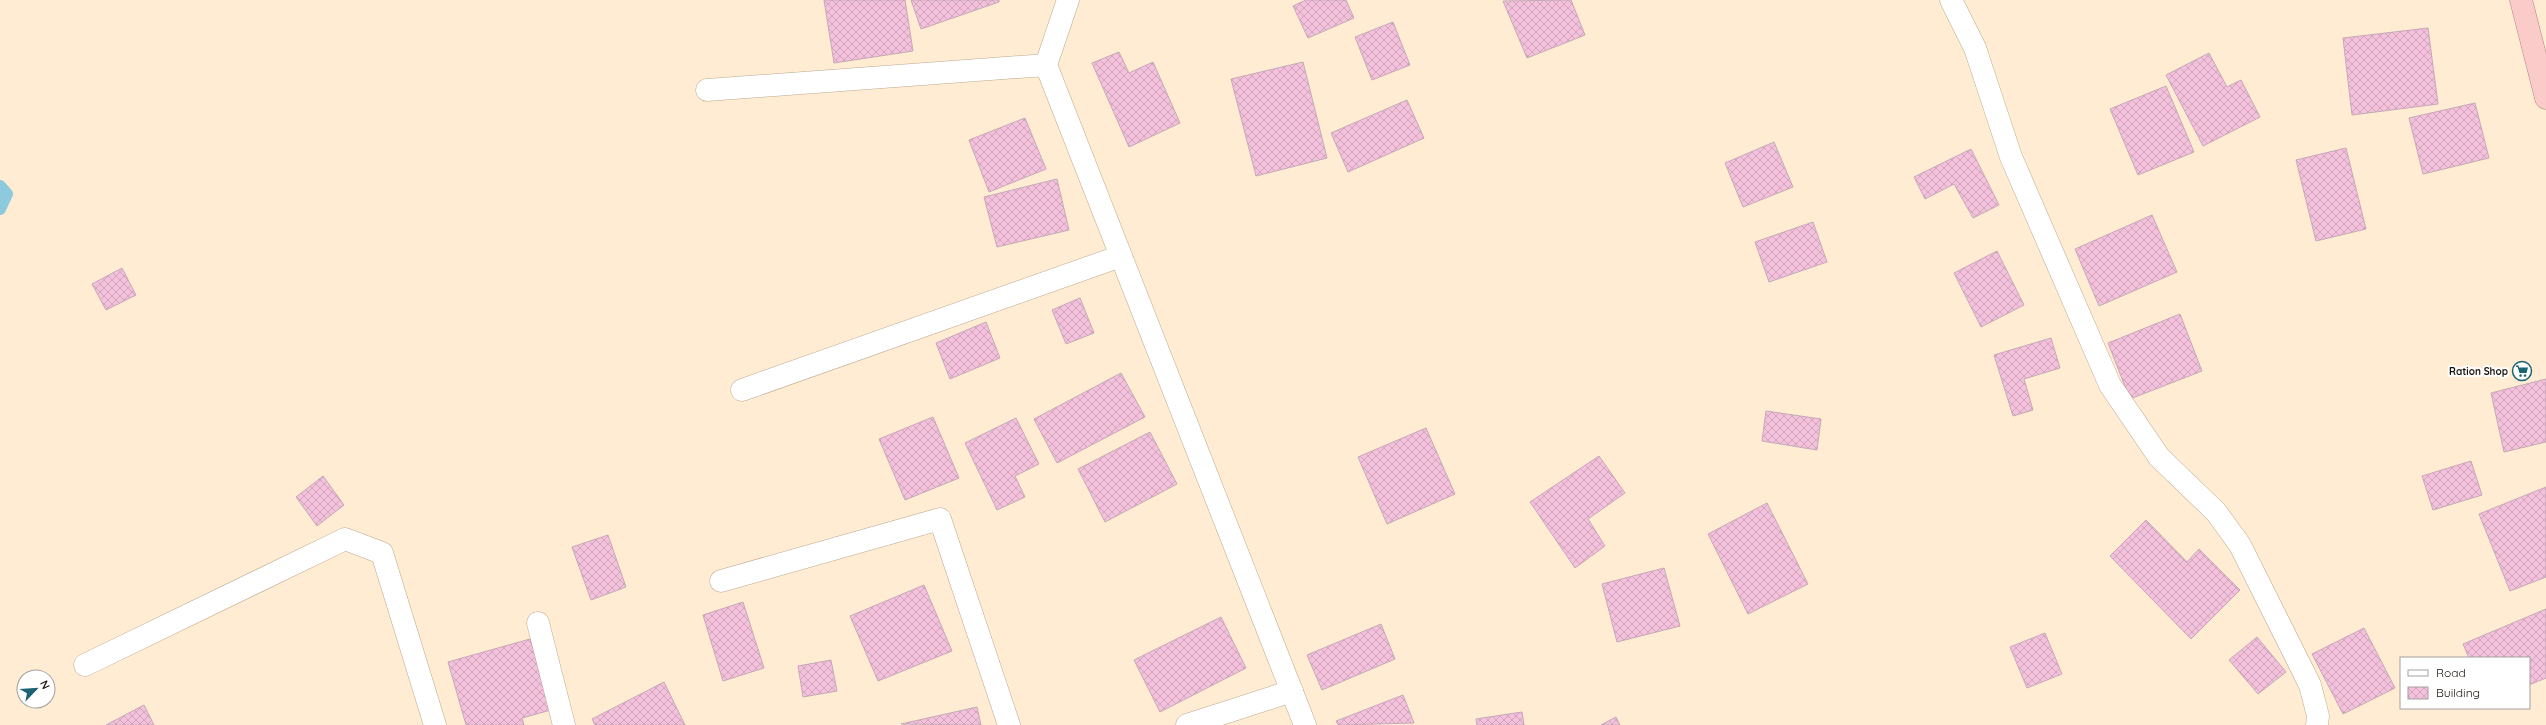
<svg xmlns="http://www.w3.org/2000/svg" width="2546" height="725" font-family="Quicksand,sans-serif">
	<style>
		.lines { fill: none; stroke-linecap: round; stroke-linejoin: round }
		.stream { stroke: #8ecadd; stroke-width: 12 }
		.building { fill: url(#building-cross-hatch); stroke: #c6a8b7 }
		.minor-casing { stroke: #baa990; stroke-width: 23 }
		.trunk-casing { stroke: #ab827d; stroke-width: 23 }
		.minor { stroke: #fff; stroke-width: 22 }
		.trunk { stroke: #facbc8; stroke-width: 22 }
		.labels { text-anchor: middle; stroke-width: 4; stroke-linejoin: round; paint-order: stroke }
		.poi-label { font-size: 10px; font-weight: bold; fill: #1a130a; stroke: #fff; text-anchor: end }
	</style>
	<defs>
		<pattern id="building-cross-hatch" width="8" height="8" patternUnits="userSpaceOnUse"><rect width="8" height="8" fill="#f4c1dc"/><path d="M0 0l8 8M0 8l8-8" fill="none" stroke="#d1a5bb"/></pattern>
	</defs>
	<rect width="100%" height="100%" fill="#ffecd2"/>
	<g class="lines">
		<path class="stream" d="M0 186 7 194 0 209"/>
	</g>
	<g class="building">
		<path d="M824 0H905L913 51 834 63Z"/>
		<path d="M911 0H999V2L921 29Z"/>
		<path d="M1306 0H1346L1354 18 1308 38 1293 6Z"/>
		<path d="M1571 0 1585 35 1527 58 1503 1Z"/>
		<path d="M1393 22 1410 65 1372 80 1355 37Z"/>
		<path d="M2428 28 2438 104 2352 115 2343 38Z"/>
		<path d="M1119 52 1129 73 1153 62 1180 123 1129 147 1092 63Z"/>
		<path d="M2209 53 2227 87 2241 80 2260 117 2203 146 2166 75Z"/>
		<path d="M1303 62 1327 158 1256 176 1231 79Z"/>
		<path d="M2166 86 2194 152 2138 175 2110 109Z"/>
		<path d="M1407 100 1424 138 1348 172 1331 133Z"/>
		<path d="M2475 103 2489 158 2423 174 2409 118Z"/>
		<path d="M1025 118 1046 169 989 192 969 140Z"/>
		<path d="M1774 142 1793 187 1743 207 1725 163Z"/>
		<path d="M2346 148 2366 229 2316 241 2296 160Z"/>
		<path d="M1971 149 1999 205 1973 218 1954 184 1925 199 1914 177Z"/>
		<path d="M1057 179 1069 230 997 247 984 197Z"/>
		<path d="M2152 215 2177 272 2099 306 2075 249Z"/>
		<path d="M1813 222 1827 262 1769 282 1755 242Z"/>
		<path d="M1997 251 2024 305 1981 327 1954 273Z"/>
		<path d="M122 268 136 295 106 310 92 284Z"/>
		<path d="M1080 298 1094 333 1066 344 1052 310Z"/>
		<path d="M2180 314 2202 371 2130 399 2108 343Z"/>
		<path d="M986 322 1000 358 950 379 936 343Z"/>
		<path d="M2051 338 2060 368 2024 379 2033 410 2013 416 1994 355Z"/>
		<path d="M1121 373 1145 417 1057 463 1034 419Z"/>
		<path d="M2546 379V442L2504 452 2491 393Z"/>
		<path d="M1766 411 1821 419 1817 450 1762 441Z"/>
		<path d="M933 417 959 478 905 500 879 439Z"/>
		<path d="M1016 418 1039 464 1015 476 1025 497 997 510 965 443Z"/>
		<path d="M1426 428 1455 494 1387 524 1358 457Z"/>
		<path d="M1150 432 1177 484 1105 522 1078 469Z"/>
		<path d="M1599 456 1625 493 1588 519 1605 546 1575 568 1530 502Z"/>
		<path d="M2471 461 2482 495 2433 510 2422 476Z"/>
		<path d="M323 476 344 505 317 526 296 497Z"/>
		<path d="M2546 487V577L2510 591 2479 514Z"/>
		<path d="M1767 503 1808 584 1748 614 1708 534Z"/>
		<path d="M2146 520 2187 562 2199 549 2240 590 2191 639 2110 556Z"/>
		<path d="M608 535 626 587 591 600 572 547Z"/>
		<path d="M1664 568 1680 626 1617 642 1602 584Z"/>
		<path d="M924 585 952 651 878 681 850 616Z"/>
		<path d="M743 602 764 668 723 681 703 615Z"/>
		<path d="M2546 609V678L2529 685V658H2469L2463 644Z"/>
		<path d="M1221 617 1246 668 1160 712 1134 660Z"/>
		<path d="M1381 624 1395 659 1322 690 1307 655Z"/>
		<path d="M2364 628 2395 688 2343 714 2312 654Z"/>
		<path d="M2045 633 2062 674 2027 688 2010 647Z"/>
		<path d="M2257 637 2286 672 2258 694 2229 660Z"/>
		<path d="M530 639 551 710 522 718 524 725H466L448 662Z"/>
		<path d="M831 660 837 691 803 697 798 666Z"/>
		<path d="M664 682 685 725H595L592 719Z"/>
		<path d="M1403 695 1414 723 1338 725 1336 721Z"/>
		<path d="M144 705 154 725H106Z"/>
		<path d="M977 707 981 725 901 724Z"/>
		<path d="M1522 712 1524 725H1477L1476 719Z"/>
		<path d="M1616 717 1620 725H1601Z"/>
	</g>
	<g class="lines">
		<defs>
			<g id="minor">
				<path d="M1951 0 1975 48 2011 157 2110 385 2159 457 2216 512 2240 545 2310 685 2318 716 2317 725"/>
				<path d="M1046 65 1068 0"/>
				<path d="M707 90 1046 65 1305 725"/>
				<path d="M742 390 1121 256"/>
				<path d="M721 581 940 519 1009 725"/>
				<path d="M538 623 564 725"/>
				<path d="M85 665 345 539 382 553 435 725"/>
				<path d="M1187 725 1292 691"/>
			</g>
			<path id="trunk" d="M2521 0 2546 98"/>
		</defs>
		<use href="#minor" class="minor-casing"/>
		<use href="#trunk" class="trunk-casing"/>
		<use href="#minor" class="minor"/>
		<use href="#trunk" class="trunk"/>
	</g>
	<defs>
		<symbol id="supermarket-ring" viewBox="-11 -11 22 22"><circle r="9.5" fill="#fff" stroke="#1c6373" stroke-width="1.5"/><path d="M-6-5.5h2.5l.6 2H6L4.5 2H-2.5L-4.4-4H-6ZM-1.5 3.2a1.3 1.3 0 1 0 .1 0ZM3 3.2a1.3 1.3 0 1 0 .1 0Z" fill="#1c6373"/></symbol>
	</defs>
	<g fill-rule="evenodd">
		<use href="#supermarket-ring" x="2511" y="360" width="22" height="22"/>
	</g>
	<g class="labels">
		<g class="poi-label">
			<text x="2508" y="375">Ration Shop</text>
		</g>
	</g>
	<rect x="2400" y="657" width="130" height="52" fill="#ffffff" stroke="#a3a19d"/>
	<rect x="2408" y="670" width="20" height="6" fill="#ffffff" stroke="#a3a19d"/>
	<text x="2436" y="677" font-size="12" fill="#1a130a">Road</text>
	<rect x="2408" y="687" width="20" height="12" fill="url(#building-cross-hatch)" stroke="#a3a19d"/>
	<text x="2436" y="697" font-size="12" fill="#1a130a">Building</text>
	<g transform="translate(36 689) rotate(65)"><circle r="19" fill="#ffffff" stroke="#a3a19d"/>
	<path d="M0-3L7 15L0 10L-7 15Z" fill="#1c6373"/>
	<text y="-6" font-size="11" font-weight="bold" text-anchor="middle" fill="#1a130a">N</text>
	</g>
</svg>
